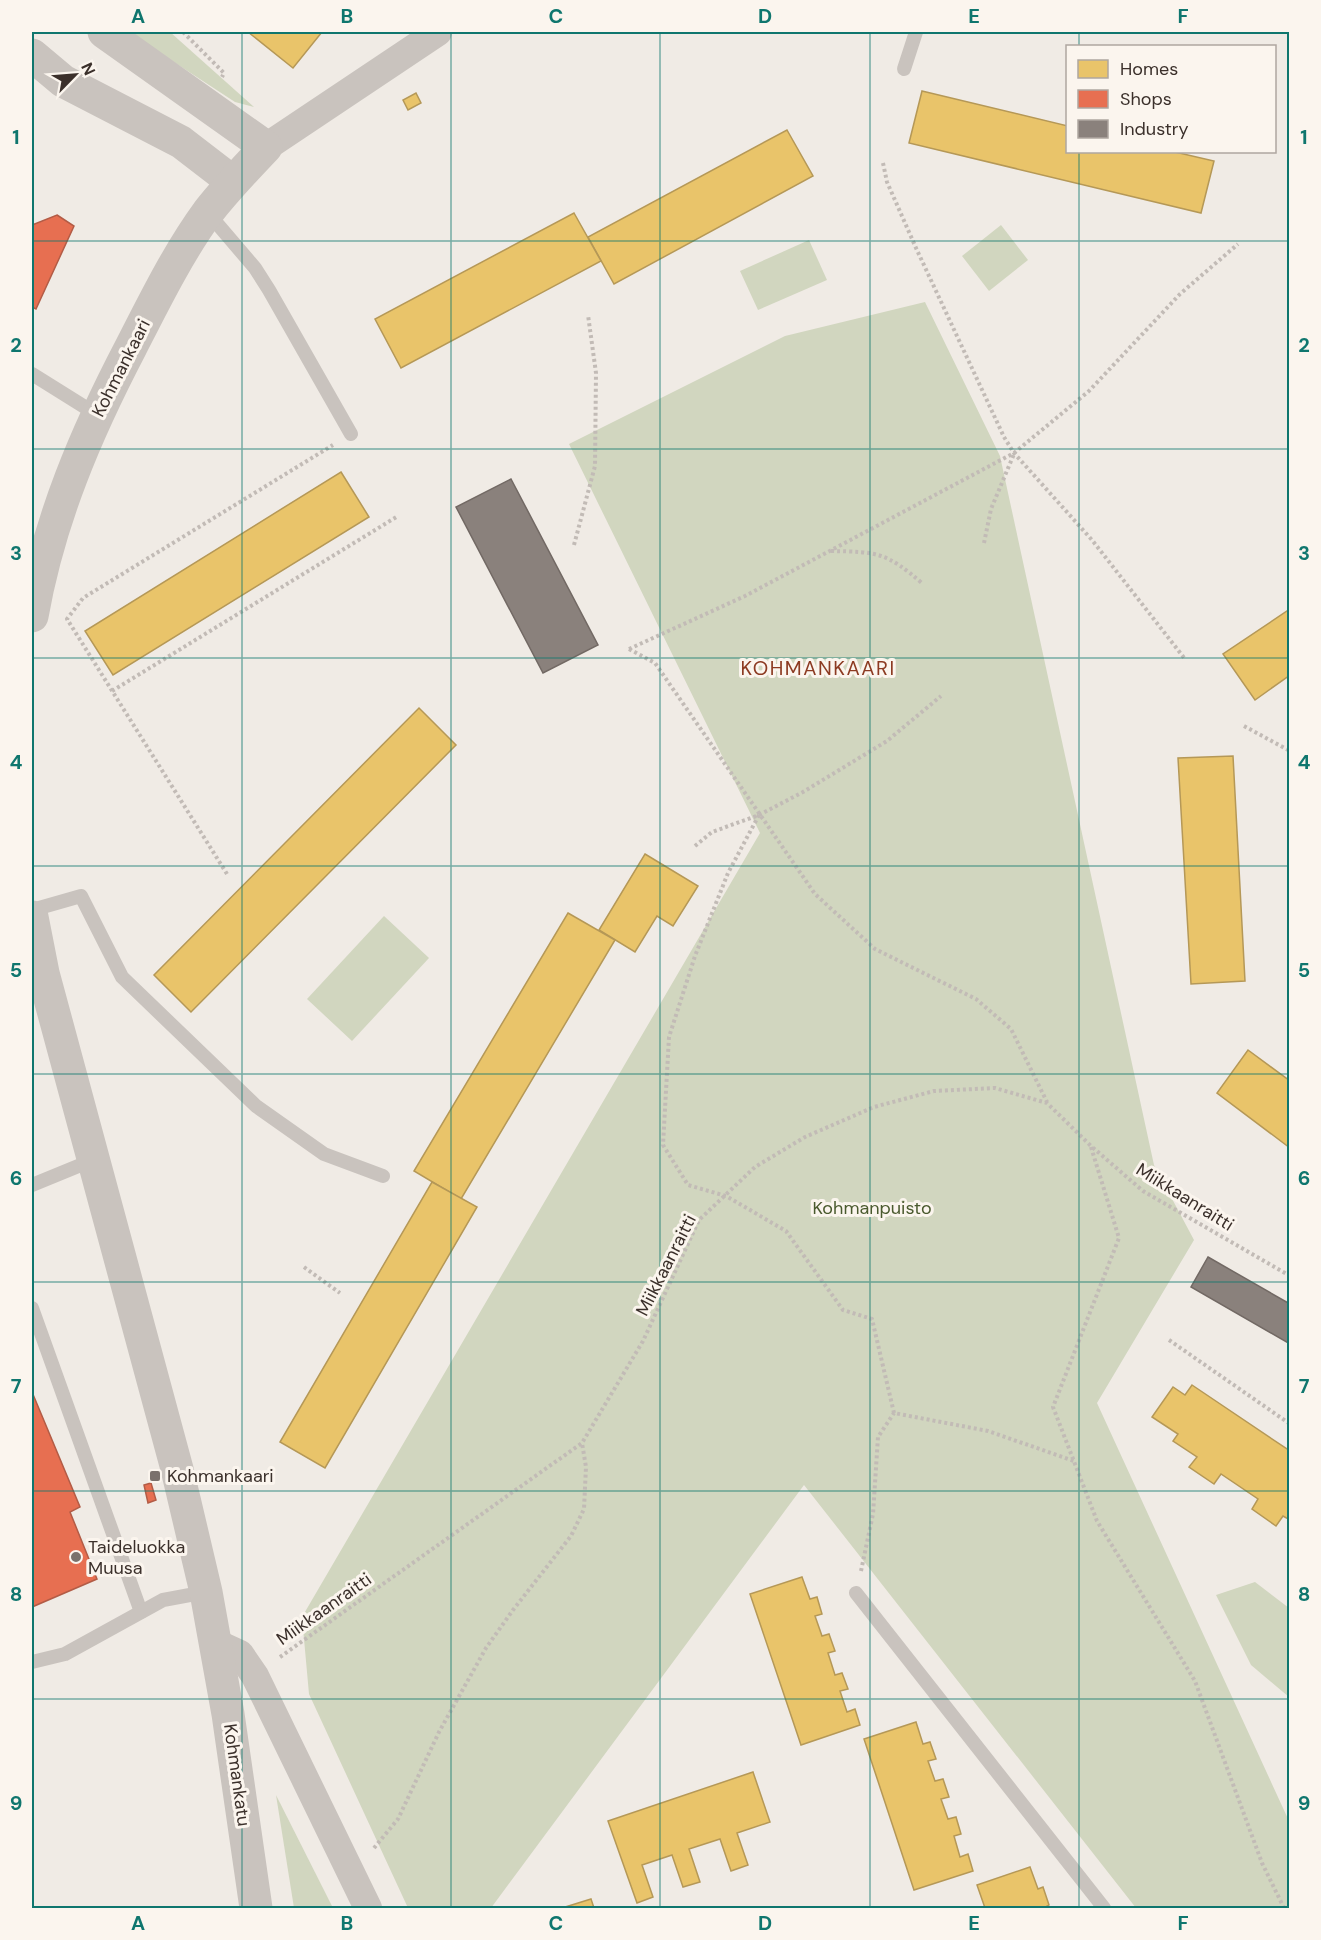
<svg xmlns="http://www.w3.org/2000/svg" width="1321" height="1940" font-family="'DM Sans',sans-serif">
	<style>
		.green { fill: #d1d6bf }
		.homes { fill: #e9c46a; stroke: #b59857; stroke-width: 1.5 }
		.shops { fill: #e76f51; stroke: #b35c46; stroke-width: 1.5 }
		.industry { fill: #8a817c; stroke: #726964; stroke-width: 1.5 }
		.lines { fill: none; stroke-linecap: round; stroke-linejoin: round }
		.path { stroke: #c2bbb6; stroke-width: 4; stroke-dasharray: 3 3; stroke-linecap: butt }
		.service { stroke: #c9c3be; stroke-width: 14 }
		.minor { stroke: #c9c3be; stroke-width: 28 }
		.tertiary { stroke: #c9c3be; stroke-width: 33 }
		.grid { fill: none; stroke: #0f766e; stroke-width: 1.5; stroke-opacity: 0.55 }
		.poi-dot { fill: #7a716c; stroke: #fbf5ee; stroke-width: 2 }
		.labels { text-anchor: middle; stroke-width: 6; stroke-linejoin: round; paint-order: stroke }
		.street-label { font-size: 18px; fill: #3b302b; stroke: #fbf5ee }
		.park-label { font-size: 18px; fill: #4a5a2e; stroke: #fbf5ee }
		.poi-label { font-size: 18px; fill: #3b302b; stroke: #fbf5ee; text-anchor: start }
		.neighbourhood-label { font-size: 20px; letter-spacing: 1.5px; fill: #8c3b22; stroke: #fbf5ee }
		.neatline { fill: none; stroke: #0f766e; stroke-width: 2 }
		.grid-label { font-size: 20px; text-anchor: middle; font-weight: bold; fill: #0f766e }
	</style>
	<rect width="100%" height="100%" fill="#f0ebe5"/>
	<g class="green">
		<path d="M128 32H170L254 107 235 102Z"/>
		<path d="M1001 225 1028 260 989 291 962 256Z"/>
		<path d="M809 240 827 280 758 310 740 271Z"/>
		<path d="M925 302 1000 456 1154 1165 1194 1240 1097 1403 1289 1821V1908H1136L804 1485 491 1908H408L309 1694 302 1617 760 833 569 444 785 336Z"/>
		<path d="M384 916 429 958 352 1041 307 999Z"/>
		<path d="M1255 1582 1289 1608V1697L1251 1665 1216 1595Z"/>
		<path d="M276 1795 333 1908H294Z"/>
	</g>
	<g class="homes">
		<path d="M248 32H322L293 68Z"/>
		<path d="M922 91 1068 126V152H1175L1214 161 1201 213 909 143Z"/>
		<path d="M416 93 421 103 408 110 403 100Z"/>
		<path d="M787 130 813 176 614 284 588 237Z"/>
		<path d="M574 213 601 261 401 368 375 319Z"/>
		<path d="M341 472 369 517 113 675 85 631Z"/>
		<path d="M1290 609V675L1255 700 1223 654Z"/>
		<path d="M419 708 456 745 191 1012 154 975Z"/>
		<path d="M1233 756 1245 981 1191 984 1178 758Z"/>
		<path d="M645 854 698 886 673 926 657 916 635 952 599 930Z"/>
		<path d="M568 913 615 940 461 1199 414 1171Z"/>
		<path d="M1248 1050 1290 1081V1148L1217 1093Z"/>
		<path d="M432 1182 477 1207 325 1468 280 1442Z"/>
		<path d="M1192 1385 1290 1451V1520L1283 1516 1276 1526 1252 1509 1258 1499 1221 1474 1214 1484 1189 1467 1197 1457 1173 1441 1178 1434 1152 1417 1173 1387 1185 1395Z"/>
		<path d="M802 1577 810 1599 817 1597 822 1614 815 1616 822 1636 829 1634 835 1651 828 1653 835 1675 842 1673 848 1689 840 1691 847 1712 855 1709 860 1725 801 1745 750 1594Z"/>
		<path d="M916 1722 923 1744 930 1742 936 1759 928 1761 935 1781 943 1779 949 1797 941 1799 948 1819 956 1817 961 1834 954 1836 960 1857 968 1854 973 1871 914 1890 864 1739Z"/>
		<path d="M753 1772 770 1822 737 1833 748 1865 731 1871 720 1839 689 1849 700 1882 683 1887 672 1855 642 1865 653 1897 637 1903 608 1821Z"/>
		<path d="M1030 1867 1038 1889 1043 1887 1049 1905 1044 1908H985L977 1885Z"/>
		<path d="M591 1899 594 1908H562Z"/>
	</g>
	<g class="shops">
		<path d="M57 215 74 226 36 309 32 307V225Z"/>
		<path d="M32 1392 80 1507 70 1512 97 1579 32 1607Z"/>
		<path d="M151 1483 156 1500 148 1503 144 1485Z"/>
	</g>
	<g class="industry">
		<path d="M511 479 598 645 543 673 456 507Z"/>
		<path d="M1208 1257 1290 1304V1344L1191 1287Z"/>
	</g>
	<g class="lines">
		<g class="path">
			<path d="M183 32 224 73 222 77"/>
			<path d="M883 163 887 182 916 248 1004 437 1014 453 1092 540 1185 659"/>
			<path d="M984 543 991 509 1014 454"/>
			<path d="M574 545 595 466 596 373 588 315"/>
			<path d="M831 551C878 552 886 552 923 584"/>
			<path d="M629 649 745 596 1014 453 1089 391 1180 294 1238 244"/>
			<path d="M629 649 655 663 815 894 875 949 976 999 1011 1029 1047 1102"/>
			<path d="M112 691 398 516"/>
			<path d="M1244 726 1290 751"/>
			<path d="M759 815 728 873 695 956 669 1037 663 1145 688 1185 726 1196 786 1231 843 1310 872 1319 894 1413 988 1431 1074 1461"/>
			<path d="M695 846 712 832 759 815 803 792 887 741 941 696"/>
			<path d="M227 874 67 619 83 598 333 445"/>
			<path d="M1091 1147 1119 1238 1053 1407 1097 1521 1195 1681 1262 1863 1284 1908"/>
			<path d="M304 1267 340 1293"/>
			<path d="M1169 1340 1290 1424"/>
			<path d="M861 1571 873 1514 878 1437 894 1413"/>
			<path d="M280 1657 582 1443 643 1341 699 1220 755 1167 805 1137 874 1107 934 1091 995 1088 1047 1103 1091 1146 1143 1191 1290 1276"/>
			<path d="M374 1848 398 1819 439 1732 486 1648 513 1610 571 1536 584 1509 586 1467 582 1443"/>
		</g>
		<g class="service">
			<path d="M904 69 916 32"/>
			<path d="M208 213 255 268 269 290 351 434"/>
			<path d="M32 374 96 414"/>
			<path d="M32 910 81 896 122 977 256 1106 324 1154 383 1176"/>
			<path d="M32 1185 93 1160"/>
			<path d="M32 1308 141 1612"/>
			<path d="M856 1593 1104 1908"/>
			<path d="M32 1662 65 1654 163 1600 206 1592"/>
		</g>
		<g class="minor">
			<path d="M266 147 438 32"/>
			<path d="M216 1643 240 1654 255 1676 368 1908"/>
		</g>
		<g class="tertiary">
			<path d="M32 55 63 81 181 142 233 182"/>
			<path d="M32 616C49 520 86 433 131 347 154 302 178 253 208 212 226 189 246 168 266 147L104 32"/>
			<path d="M32 917 43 973 177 1469 206 1592 228 1714 256 1908"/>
		</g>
	</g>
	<path class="grid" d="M242 32V1908M451 32V1908M660 32V1908M870 32V1908M1079 32V46M1079 152V1908M32 241H1290M32 449H1290M32 658H1290M32 866H1290M32 1074H1290M32 1282H1290M32 1491H1290M32 1699H1290"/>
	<g class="poi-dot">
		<rect x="149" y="1470" width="12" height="12" rx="3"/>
		<circle cx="76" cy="1557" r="6"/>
	</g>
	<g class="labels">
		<g class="street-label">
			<text transform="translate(121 368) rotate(-63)" y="6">Kohmankaari</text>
			<text transform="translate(1185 1197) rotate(32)" y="6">Miikkaanraitti</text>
			<text transform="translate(666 1265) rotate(-63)" y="6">Miikkaanraitti</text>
			<text transform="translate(324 1609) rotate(-35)" y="6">Miikkaanraitti</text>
			<text transform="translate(237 1775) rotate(82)" y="6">Kohmankatu</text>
		</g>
		<g class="park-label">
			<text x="872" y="1214">Kohmanpuisto</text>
		</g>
		<g class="poi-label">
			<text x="167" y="1482">Kohmankaari</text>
			<text x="88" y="1553">Taideluokka<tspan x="88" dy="21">Muusa</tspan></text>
		</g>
		<g class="neighbourhood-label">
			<text x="818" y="675">KOHMANKAARI</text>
		</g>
	</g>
	<rect width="1321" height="1940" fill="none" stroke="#fbf5ee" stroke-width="66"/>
	<rect x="1066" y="45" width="210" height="108" fill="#fbf5ee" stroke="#aea6a0" stroke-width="1.5"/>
	<rect x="1078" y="60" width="30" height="18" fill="#e9c46a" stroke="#aea6a0" stroke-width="1.5"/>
	<text x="1120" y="75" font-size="18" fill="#3b302b">Homes</text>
	<rect x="1078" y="90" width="30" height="18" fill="#e76f51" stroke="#aea6a0" stroke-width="1.5"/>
	<text x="1120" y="105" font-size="18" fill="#3b302b">Shops</text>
	<rect x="1078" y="120" width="30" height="18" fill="#8a817c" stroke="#aea6a0" stroke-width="1.5"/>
	<text x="1120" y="135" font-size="18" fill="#3b302b">Industry</text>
	<g transform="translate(75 75) rotate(65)" stroke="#fbf5ee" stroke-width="4.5" paint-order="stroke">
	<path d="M0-4.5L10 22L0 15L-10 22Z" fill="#3b302b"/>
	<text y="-9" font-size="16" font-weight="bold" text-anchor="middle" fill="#3b302b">N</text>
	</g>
	<rect x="33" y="33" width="1255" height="1874" class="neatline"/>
	<g class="grid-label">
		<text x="138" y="23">A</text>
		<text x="347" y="23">B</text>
		<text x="556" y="23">C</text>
		<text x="765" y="23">D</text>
		<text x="974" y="23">E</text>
		<text x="1183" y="23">F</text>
		<text x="16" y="144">1</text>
		<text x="1304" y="144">1</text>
		<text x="16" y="352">2</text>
		<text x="1304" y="352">2</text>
		<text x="16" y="560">3</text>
		<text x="1304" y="560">3</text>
		<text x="16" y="769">4</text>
		<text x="1304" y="769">4</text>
		<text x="16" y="977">5</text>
		<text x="1304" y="977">5</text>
		<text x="16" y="1185">6</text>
		<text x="1304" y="1185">6</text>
		<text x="16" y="1393">7</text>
		<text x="1304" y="1393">7</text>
		<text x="16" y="1601">8</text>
		<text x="1304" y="1601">8</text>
		<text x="16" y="1810">9</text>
		<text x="1304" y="1810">9</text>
		<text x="138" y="1930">A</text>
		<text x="347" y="1930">B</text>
		<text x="556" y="1930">C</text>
		<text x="765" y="1930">D</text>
		<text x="974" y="1930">E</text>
		<text x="1183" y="1930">F</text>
	</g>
</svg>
